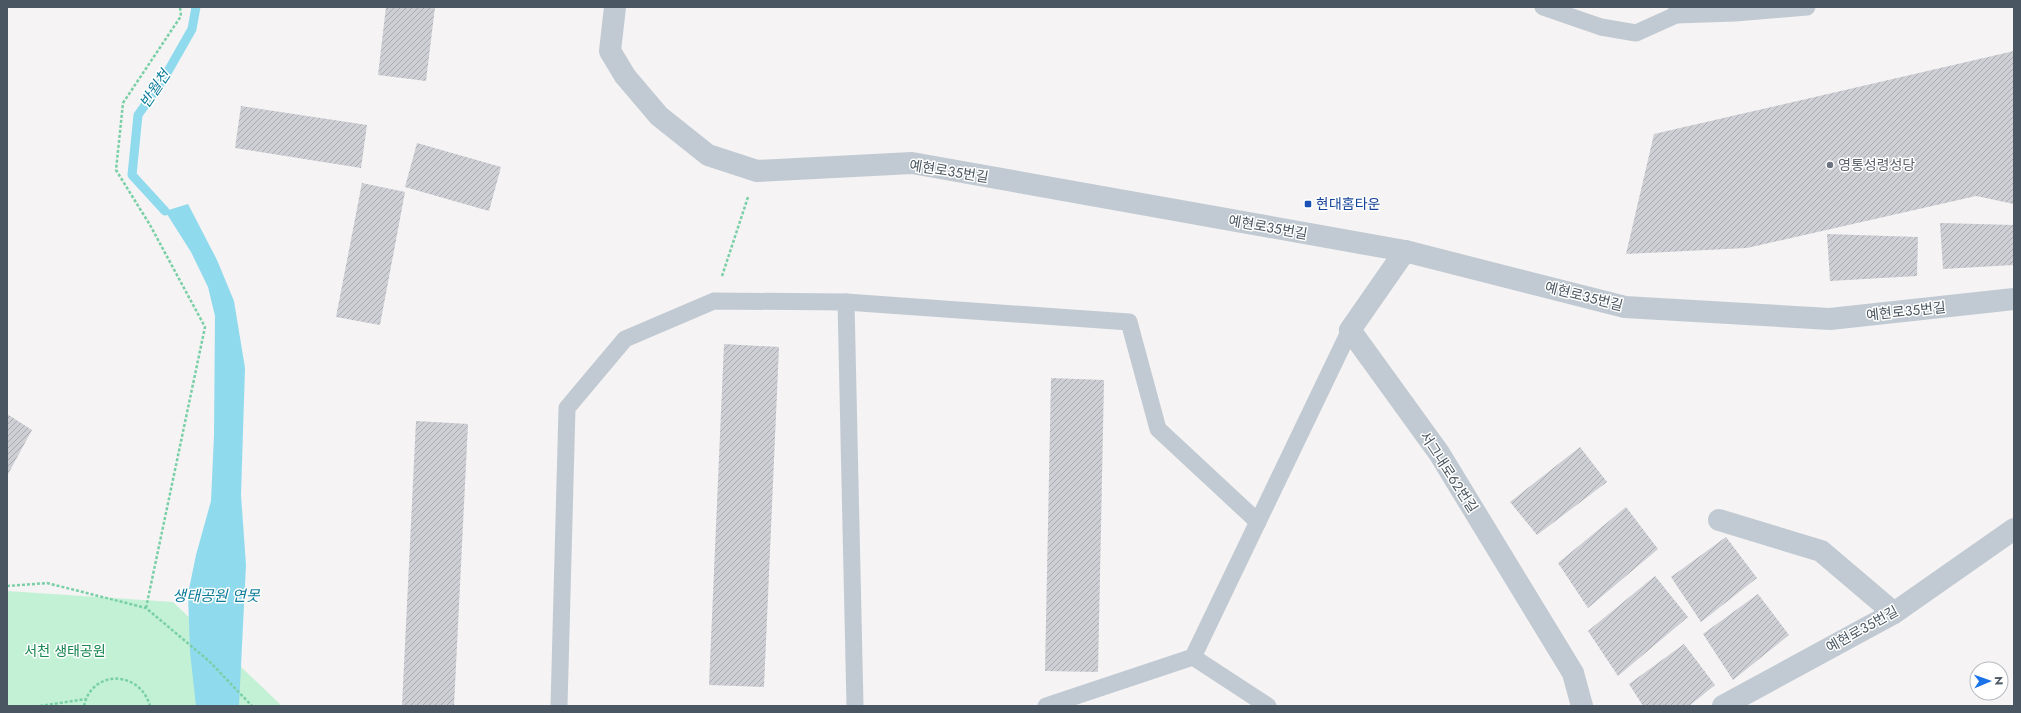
<svg xmlns="http://www.w3.org/2000/svg" width="2021" height="713" font-family="Jost,'Noto Sans KR',sans-serif">
	<style>
		.park { fill: #c3f1d5 }
		.water { fill: #90daee }
		.lines { fill: none; stroke-linecap: round; stroke-linejoin: round }
		.stream { stroke: #90daee; stroke-width: 9 }
		.building { fill: url(#building-hatch) }
		.path { stroke: #7ad0a6; stroke-width: 2.5; stroke-dasharray: 3 2; stroke-linecap: butt }
		.service { stroke: #c1cad2; stroke-width: 17 }
		.minor { stroke: #c1cad2; stroke-width: 22 }
		.worship-dot { fill: #6b7280; stroke: #fff; stroke-width: 1.5 }
		.transit-dot { fill: #1a4fb4; stroke: #fff; stroke-width: 1.5 }
		.labels { text-anchor: middle; stroke-width: 3; stroke-linejoin: round; paint-order: stroke }
		.worship-label { font-size: 14px; fill: #5b616d; stroke: #fff; text-anchor: start }
		.street-label { font-size: 14px; fill: #4a5661; stroke: #fff }
		.transit-label { font-size: 14px; fill: #164399; stroke: #fff; text-anchor: start }
		.park-label { font-size: 14px; fill: #17864f; stroke: #fff }
		.water-label { font-size: 15px; font-style: italic; fill: #0c7c9b; stroke: #fff }
	</style>
	<defs>
		<pattern id="building-hatch" width="6" height="6" patternUnits="userSpaceOnUse"><rect width="6" height="6" fill="#cdcfd5"/><path d="M-1 1l2-2M0 6l6-6M5 7l2-2" fill="none" stroke="#a8abb0"/></pattern>
	</defs>
	<rect width="100%" height="100%" fill="#f5f3f3"/>
	<path class="park" d="M7 591 173 602 282 706H7Z"/>
	<path class="water" d="M188 204 217 260 234 301 245 368 241 495 246 565 239 706H196L190 652 188 594 196 555 211 501 214 435 215 316 208 287 191 252 165 211Z"/>
	<g class="lines">
		<path class="stream" d="M165 211 132 175 138 115 163 80 192 29 196 7"/>
	</g>
	<g class="building">
		<path d="M386 7H435L426 81 378 75Z"/>
		<path d="M2014 51V204L1976 196 1747 248 1626 254 1654 134Z"/>
		<path d="M241 106 367 125 361 168 235 148Z"/>
		<path d="M417 143 501 167 489 211 405 187Z"/>
		<path d="M362 183 405 192 380 325 336 317Z"/>
		<path d="M1940 223 2014 225V265L1943 269Z"/>
		<path d="M1827 234 1918 237 1917 276 1830 281Z"/>
		<path d="M724 344 779 347 764 687 709 685Z"/>
		<path d="M1051 378 1104 380 1098 672 1045 671Z"/>
		<path d="M7 414 32 430 7 476Z"/>
		<path d="M416 421 468 424 454 706H402Z"/>
		<path d="M1580 447 1607 482 1537 535 1510 502Z"/>
		<path d="M1626 507 1658 549 1588 608 1558 563Z"/>
		<path d="M1726 537 1757 578 1701 622 1671 577Z"/>
		<path d="M1655 576 1688 617 1618 676 1588 631Z"/>
		<path d="M1758 594 1789 635 1733 680 1703 634Z"/>
		<path d="M1684 644 1715 685 1689 706H1643L1629 684Z"/>
	</g>
	<g class="lines">
		<g class="path">
			<path d="M722 276 748 197"/>
			<path d="M7 586 47 583 146 608 209 661 252 706"/>
			<path d="M146 608 205 327 150 225 116 170 123 103 181 16 180 7"/>
			<path d="M40 706 86 699"/>
			<path d="M84 706C92 669 140 670 150 706"/>
		</g>
		<g class="service">
			<path d="M1543 7 1601 27 1636 33 1676 15"/>
			<path d="M1677 7 1676 15 1735 13 1807 7"/>
			<path d="M846 302 1129 322 1158 429 1258 522"/>
			<path d="M1193 657 1268 706"/>
			<path d="M559 706 567 408 625 339 714 301 846 302 855 706"/>
			<path d="M1046 706 1193 657 1350 330"/>
		</g>
		<g class="minor">
			<path d="M615 7 610 51 625 76 659 116 708 155 757 171 912 163 1405 251 1625 307 1830 319 2014 299"/>
			<path d="M1405 251 1350 330 1439 453 1573 673 1582 706"/>
			<path d="M1719 520 1821 551 1894 613"/>
			<path d="M1723 706 1894 613 2014 529"/>
		</g>
	</g>
	<circle class="worship-dot" cx="1830" cy="165" r="4"/>
	<rect class="transit-dot" x="1304" y="200" width="8" height="8" rx="2"/>
	<g class="labels">
		<g class="worship-label">
			<text x="1838" y="170">영통성령성당</text>
		</g>
		<g class="street-label">
			<text transform="translate(949 171) rotate(9)" y="5">예현로35번길</text>
			<text transform="translate(1268 227) rotate(10)" y="5">예현로35번길</text>
			<text transform="translate(1584 296) rotate(14)" y="5">예현로35번길</text>
			<text transform="translate(1906 311) rotate(-6)" y="5">예현로35번길</text>
			<text transform="translate(1449 472) rotate(57)" y="5">서그내로62번길</text>
			<text transform="translate(1862 629) rotate(-29)" y="5">예현로35번길</text>
		</g>
		<g class="transit-label">
			<text x="1316" y="209">현대홈타운</text>
		</g>
		<g class="park-label">
			<text x="65" y="656">서천 생태공원</text>
		</g>
		<g class="water-label">
			<text transform="translate(155 89) rotate(-56)" y="5">반월천</text>
			<text x="216" y="601">생태공원 연못</text>
		</g>
	</g>
	<rect width="2021" height="713" fill="none" stroke="#4a5661" stroke-width="16"/>
	<g transform="translate(1989 681) rotate(88)"><circle r="19" fill="#ffffff" stroke="#b7bbc0"/>
	<path d="M0-3L7 15L0 10L-7 15Z" fill="#1a73e8"/>
	<text y="-6" font-size="11" font-weight="bold" text-anchor="middle" fill="#4a5661">N</text>
	</g>
</svg>
